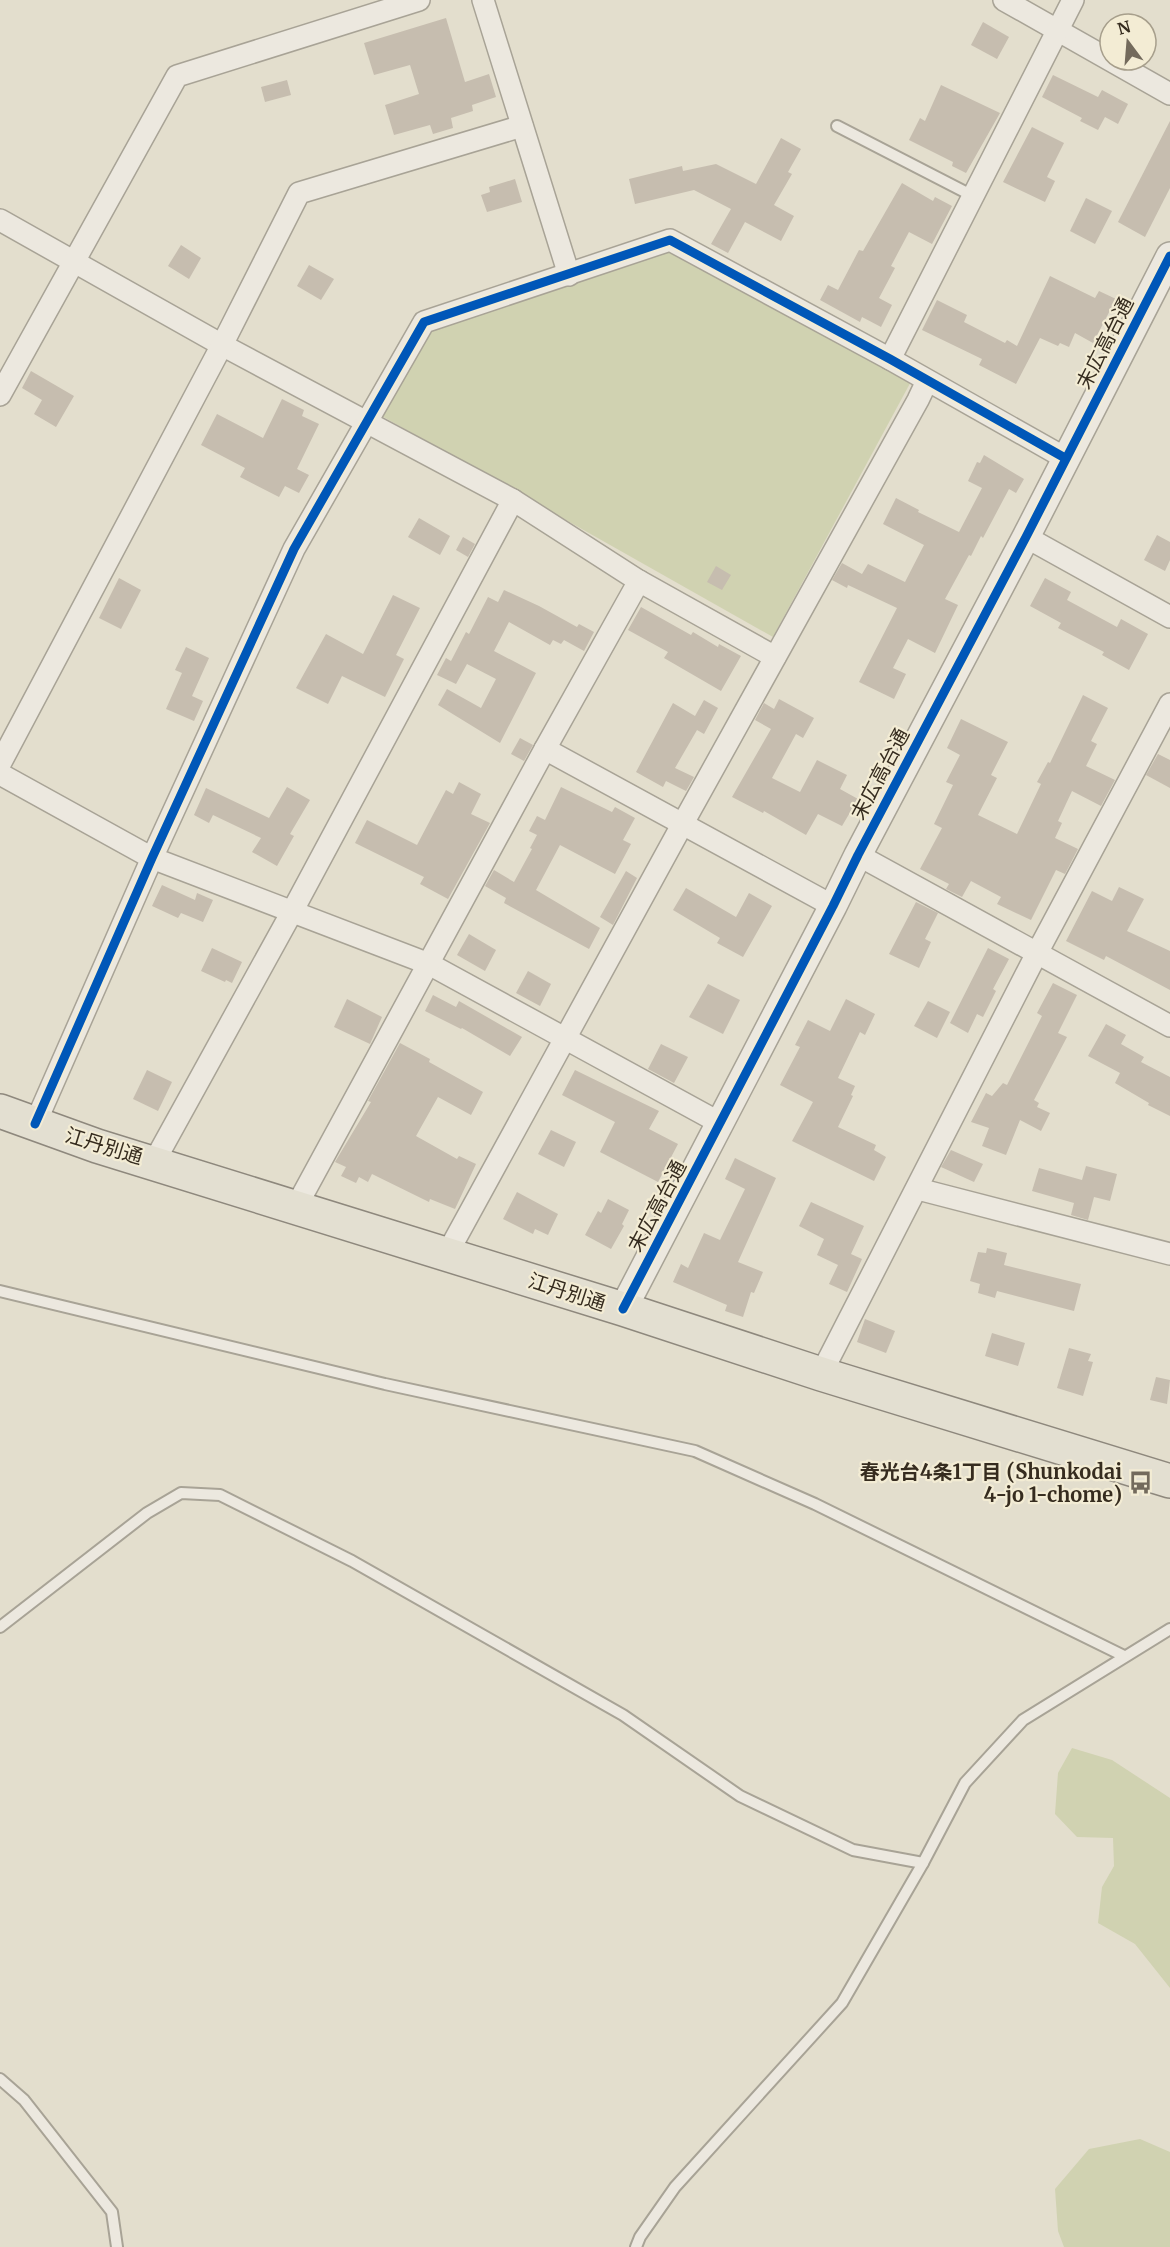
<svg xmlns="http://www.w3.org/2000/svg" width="1170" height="2247" font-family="Merriweather,'Noto Sans JP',serif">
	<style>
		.green { fill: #d0d2b1 }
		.building { fill: #c6bdaf }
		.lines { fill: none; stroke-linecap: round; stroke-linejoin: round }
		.service-casing { stroke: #a8a396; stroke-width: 14 }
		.minor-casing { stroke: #a8a396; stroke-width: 24 }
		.tertiary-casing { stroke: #a8a396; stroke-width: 30 }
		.primary-casing { stroke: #8e887d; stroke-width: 36 }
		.service { stroke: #ece8df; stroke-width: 10 }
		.minor { stroke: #ece8df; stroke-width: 21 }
		.tertiary { stroke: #ece8df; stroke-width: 27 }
		.primary { stroke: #e3dfd1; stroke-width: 33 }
		.cycleway-casing { stroke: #f3ecd4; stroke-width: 13 }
		.cycleway { stroke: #0057b8; stroke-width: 9 }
		.labels { text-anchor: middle; stroke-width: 4.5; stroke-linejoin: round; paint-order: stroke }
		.street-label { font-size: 20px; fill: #362c1f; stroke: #f3ecd4 }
		.poi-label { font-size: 20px; font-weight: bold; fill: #362c1f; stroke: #f3ecd4; text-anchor: end }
	</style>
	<rect width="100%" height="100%" fill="#e3decd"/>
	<g class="green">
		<path d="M678 245 914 376 773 637 380 415 427 333Z"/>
		<path d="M1072 1748 1112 1760 1170 1798V1988L1135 1944 1098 1923 1102 1887 1114 1866 1113 1838 1077 1837 1055 1814 1058 1773Z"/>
		<path d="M1140 2139 1170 2152V2247H1064L1058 2231 1055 2189 1089 2149Z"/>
	</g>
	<g class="building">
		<path d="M446 18 465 82 489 74 496 97 472 105 473 111 451 118 453 128 433 134 430 125 394 135 385 105 419 94 410 65 374 75 364 43Z"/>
		<path d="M983 22 1009 37 997 59 971 45Z"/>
		<path d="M1053 75 1098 97 1102 90 1128 104 1118 124 1105 117 1098 130 1080 121 1082 118 1042 97Z"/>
		<path d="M287 80 291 95 265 102 261 87Z"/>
		<path d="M941 85 1000 113 966 173 952 166 953 162 909 140 920 118 925 121Z"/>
		<path d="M1170 121V188L1145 237 1118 222Z"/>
		<path d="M1032 127 1064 143 1047 177 1055 181 1045 202 1003 182Z"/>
		<path d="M781 138 801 149 788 172 792 174 774 205 794 216 781 241 745 222 728 253 711 244 731 209 694 190 635 204 629 179 682 166 683 171 716 164 756 184Z"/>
		<path d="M515 179 522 202 487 212 481 195 490 192 489 187Z"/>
		<path d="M902 183 933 201 935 197 952 206 932 244 909 232 891 266 895 268 879 298 892 305 881 327 862 317 860 322 820 300 828 285 838 290 859 250 863 251Z"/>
		<path d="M1086 198 1112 211 1095 244 1070 231Z"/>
		<path d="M181 245 201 258 189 279 168 266Z"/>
		<path d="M309 265 334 279 321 300 297 286Z"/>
		<path d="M1050 276 1095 298 1099 291 1116 299 1093 343 1075 333 1069 347 1060 343 1058 346 1040 338 1016 384 979 365 982 359 922 330 937 300 967 315 964 322 1005 343 1007 340 1017 346Z"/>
		<path d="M31 371 74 396 56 427 34 414 42 400 22 388Z"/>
		<path d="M282 399 304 410 302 416 319 424 297 469 309 475 299 493 285 486 279 497 240 477 245 468 201 445 217 414 263 438Z"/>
		<path d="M984 455 1024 479 1016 493 1009 489 983 538 981 536 971 556 969 555 945 599 958 605 935 653 908 639 893 668 906 674 894 699 859 682 897 608 848 585 847 588 832 580 842 563 862 574 868 564 905 582 924 545 883 524 896 498 919 510 918 512 959 532 982 488 968 481 977 462 980 463Z"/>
		<path d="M419 518 450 536 440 555 408 537Z"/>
		<path d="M1157 535 1170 542V560L1165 571 1144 560Z"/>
		<path d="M463 537 475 544 468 557 456 550Z"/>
		<path d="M716 566 731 575 722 590 707 582Z"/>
		<path d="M119 578 141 590 121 629 99 618Z"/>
		<path d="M1045 578 1071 592 1067 600 1117 627 1121 619 1148 634 1129 670 1102 655 1104 652 1058 628 1061 623 1030 606Z"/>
		<path d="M504 590 539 606 577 627 579 624 594 632 584 651 564 640 561 644 553 640 550 645 509 622 494 651 536 673 500 743 438 705 447 689 481 708 496 679 467 664 456 684 437 675 446 658 451 661 466 632 469 634 488 597 498 602Z"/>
		<path d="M393 595 420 608 396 655 404 659 385 697 342 676 328 704 296 688 326 634 363 654Z"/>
		<path d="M641 607 691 635 693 632 718 647 719 644 741 656 721 691 664 658 668 652 628 630Z"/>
		<path d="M186 647 209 658 192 696 203 701 194 721 166 709 182 673 175 670Z"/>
		<path d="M1083 695 1108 708 1091 741 1097 744 1086 766 1115 780 1101 806 1072 791 1058 821 1062 823 1055 838 1078 849 1065 874 1056 870 1031 920 997 904 1001 897 971 881 962 897 946 889 949 884 920 869 942 828 934 824 953 785 946 782 960 755 947 748 961 719 1008 742 991 775 997 778 978 815 1017 834 1041 784 1037 782 1048 762 1050 763Z"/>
		<path d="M779 699 814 718 803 738 796 734 772 778 800 792 817 760 847 775 840 789 858 799 842 826 818 814 806 835 764 811 763 813 732 797 771 729 755 720 764 703 774 709Z"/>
		<path d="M704 700 718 708 704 734 697 730 675 768 694 777 686 791 666 781 663 787 636 772 673 703 695 716Z"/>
		<path d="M520 738 533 745 524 761 511 754Z"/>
		<path d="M1158 754 1170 760V788L1146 775Z"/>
		<path d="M459 782 481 794 471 814 490 823 448 899 420 884 424 877 355 843 367 820 417 845 446 790 453 794Z"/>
		<path d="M287 787 310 800 290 834 294 836 277 866 252 852 261 838 213 815 209 823 194 815 206 788 269 818Z"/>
		<path d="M561 787 612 812 615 807 635 818 623 840 631 844 615 874 560 845 536 890 600 928 589 949 504 903 506 898 485 886 494 870 514 882 532 849 530 848 537 835 529 831 537 816 545 820Z"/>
		<path d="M626 871 637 878 613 925 600 917Z"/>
		<path d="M162 885 195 900 197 893 213 900 203 922 181 913 178 918 152 906Z"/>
		<path d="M1119 887 1144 899 1127 931 1170 951V990L1106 956 1104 960 1066 941 1092 891 1112 901Z"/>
		<path d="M686 888 736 917 749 893 772 906 743 957 717 943 720 938 673 910Z"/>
		<path d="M916 902 938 913 925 939 931 942 919 968 889 954Z"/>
		<path d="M469 934 496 950 485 971 457 955Z"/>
		<path d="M212 948 242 962 232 983 226 980 225 982 201 971Z"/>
		<path d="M988 948 1009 959 993 989 996 991 983 1017 977 1014 968 1033 950 1023Z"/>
		<path d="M528 971 551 984 540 1006 516 993Z"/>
		<path d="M1053 983 1077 995 1058 1033 1067 1037 1034 1100 1039 1103 1037 1107 1050 1113 1041 1131 1020 1120 1006 1155 982 1146 989 1128 971 1122 986 1093 992 1096 1003 1083 1007 1085 1042 1016 1037 1013Z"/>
		<path d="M708 984 740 1000 723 1034 689 1017Z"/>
		<path d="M433 995 456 1007 459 1001 522 1037 510 1056 462 1028 461 1029 425 1011Z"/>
		<path d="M347 999 382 1017 370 1044 334 1027Z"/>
		<path d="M846 999 875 1014 865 1035 860 1032 838 1078 855 1086 851 1095 853 1096 838 1127 876 1145 874 1150 886 1157 874 1181 792 1141 813 1102 780 1085 800 1047 795 1045 808 1020 830 1031Z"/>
		<path d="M928 1001 950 1012 937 1038 914 1026Z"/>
		<path d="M1106 1024 1126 1035 1121 1044 1144 1057 1141 1062 1170 1077V1116L1148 1105 1149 1103 1115 1083 1120 1073 1088 1056Z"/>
		<path d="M400 1043 430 1059 429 1062 483 1092 471 1115 438 1097 416 1136 457 1159 459 1156 476 1164 455 1209 430 1199 429 1202 372 1174 368 1182 359 1177 356 1183 341 1176 346 1167 335 1162 371 1102 368 1101Z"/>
		<path d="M661 1044 688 1057 674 1083 648 1069Z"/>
		<path d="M147 1070 172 1082 158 1111 133 1099Z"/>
		<path d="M575 1070 659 1111 649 1129 678 1144 658 1182 600 1152 615 1122 562 1095Z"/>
		<path d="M551 1130 576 1142 564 1167 538 1154Z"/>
		<path d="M951 1150 983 1164 974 1182 941 1167Z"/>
		<path d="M735 1158 776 1178 738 1262 763 1272 754 1293 751 1292 743 1317 725 1311 727 1305 673 1282 681 1264 688 1268 704 1233 720 1240 745 1189 725 1179Z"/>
		<path d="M1086 1166 1117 1174 1110 1201 1094 1197 1088 1220 1071 1215 1074 1203 1032 1191 1039 1168 1082 1180Z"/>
		<path d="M517 1192 558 1214 548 1235 535 1229 533 1234 503 1219Z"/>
		<path d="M608 1199 629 1210 622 1224 624 1226 611 1249 585 1235 598 1211 601 1213Z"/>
		<path d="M811 1202 864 1226 851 1254 862 1259 847 1292 829 1284 838 1265 817 1255 824 1239 799 1226Z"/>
		<path d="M987 1248 1007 1253 1004 1265 1081 1284 1074 1311 997 1291 995 1298 978 1293 980 1284 970 1281 978 1252 986 1253Z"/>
		<path d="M865 1319 895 1331 886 1353 857 1342Z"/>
		<path d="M992 1333 1025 1343 1018 1366 985 1356Z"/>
		<path d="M1069 1348 1091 1354 1088 1361 1093 1362 1083 1396 1057 1388Z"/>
		<path d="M1156 1377 1170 1380 1167 1404 1150 1400Z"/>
	</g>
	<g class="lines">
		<defs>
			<g id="service">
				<path d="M837 126 973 196"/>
				<path d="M0 1291 385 1384 695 1451 815 1504 1124 1656"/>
				<path d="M0 1627 147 1513 181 1493 220 1495 352 1561 623 1715 740 1796 853 1850 923 1863"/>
				<path d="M0 2079 24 2100 112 2212 117 2247"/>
				<path d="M636 2247 640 2237 675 2187 842 2003 923 1863 965 1783 1023 1720 1170 1629"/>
			</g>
			<g id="minor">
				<path d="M483 0 569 275"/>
				<path d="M1004 0 1170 94"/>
				<path d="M0 220 222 345 513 500 639 581 775 657"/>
				<path d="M890 359 1073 0"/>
				<path d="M0 395 177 76 419 0"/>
				<path d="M1026 537 1170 617"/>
				<path d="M545 749 833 906"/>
				<path d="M0 764 222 345 299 193 522 126"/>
				<path d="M0 774 152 858 429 964 720 1123"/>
				<path d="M858 855 1170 1026"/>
				<path d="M35 1124 152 858 294 549 424 322 670 240 890 359 1065 458"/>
				<path d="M154 1162 293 910 513 500"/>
				<path d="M918 1189 1170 1254"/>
				<path d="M296 1207 545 749 639 581"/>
				<path d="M447 1254 682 825 918 400 927 381"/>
				<path d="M821 1374 1037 953 1170 704"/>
			</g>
			<path id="tertiary" d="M623 1309 833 906 858 855 1026 537 1170 256"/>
			<path id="primary" d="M0 1111 97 1146 623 1309 821 1374 1170 1481"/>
		</defs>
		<use href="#service" class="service-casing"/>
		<use href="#minor" class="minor-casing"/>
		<use href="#tertiary" class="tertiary-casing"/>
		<use href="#primary" class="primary-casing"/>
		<use href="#service" class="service"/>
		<use href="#minor" class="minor"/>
		<use href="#tertiary" class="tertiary"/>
		<use href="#primary" class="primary"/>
		<defs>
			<g id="cycleway">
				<path d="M35 1124 152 858 294 549 424 322 670 240 890 359 1065 458"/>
				<path d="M623 1309 833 906 858 855 1026 537 1170 256"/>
			</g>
		</defs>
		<use href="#cycleway" class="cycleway-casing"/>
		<use href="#cycleway" class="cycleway"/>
	</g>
	<defs>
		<symbol id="bus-bare" viewBox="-9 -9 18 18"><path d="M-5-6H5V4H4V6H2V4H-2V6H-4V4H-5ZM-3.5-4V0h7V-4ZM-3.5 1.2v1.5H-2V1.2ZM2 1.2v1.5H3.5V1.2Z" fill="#736a5c" stroke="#f3ecd4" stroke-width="2.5" paint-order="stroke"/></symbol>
	</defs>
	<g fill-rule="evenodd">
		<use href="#bus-bare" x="1124" y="1466" width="33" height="33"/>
	</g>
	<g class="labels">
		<g class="street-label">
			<text transform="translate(1105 343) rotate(-63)" y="7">末広高台通</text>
			<text transform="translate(880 774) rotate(-62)" y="7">末広高台通</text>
			<text transform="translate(104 1146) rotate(17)" y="7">江丹別通</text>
			<text transform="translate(657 1206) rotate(-62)" y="7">末広高台通</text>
			<text transform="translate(567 1292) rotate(18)" y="7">江丹別通</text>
		</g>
		<g class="poi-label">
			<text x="1122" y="1479">春光台4条1丁目 (Shunkodai<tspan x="1122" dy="23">4-jo 1-chome)</tspan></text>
		</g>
	</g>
	<g transform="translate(1128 42) rotate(344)"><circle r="28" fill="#f3ecd4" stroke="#a79f8c" stroke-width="1.5"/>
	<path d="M0-4.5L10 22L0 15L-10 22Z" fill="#736a5c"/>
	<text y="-9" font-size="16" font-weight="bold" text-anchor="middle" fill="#362c1f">N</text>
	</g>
</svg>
